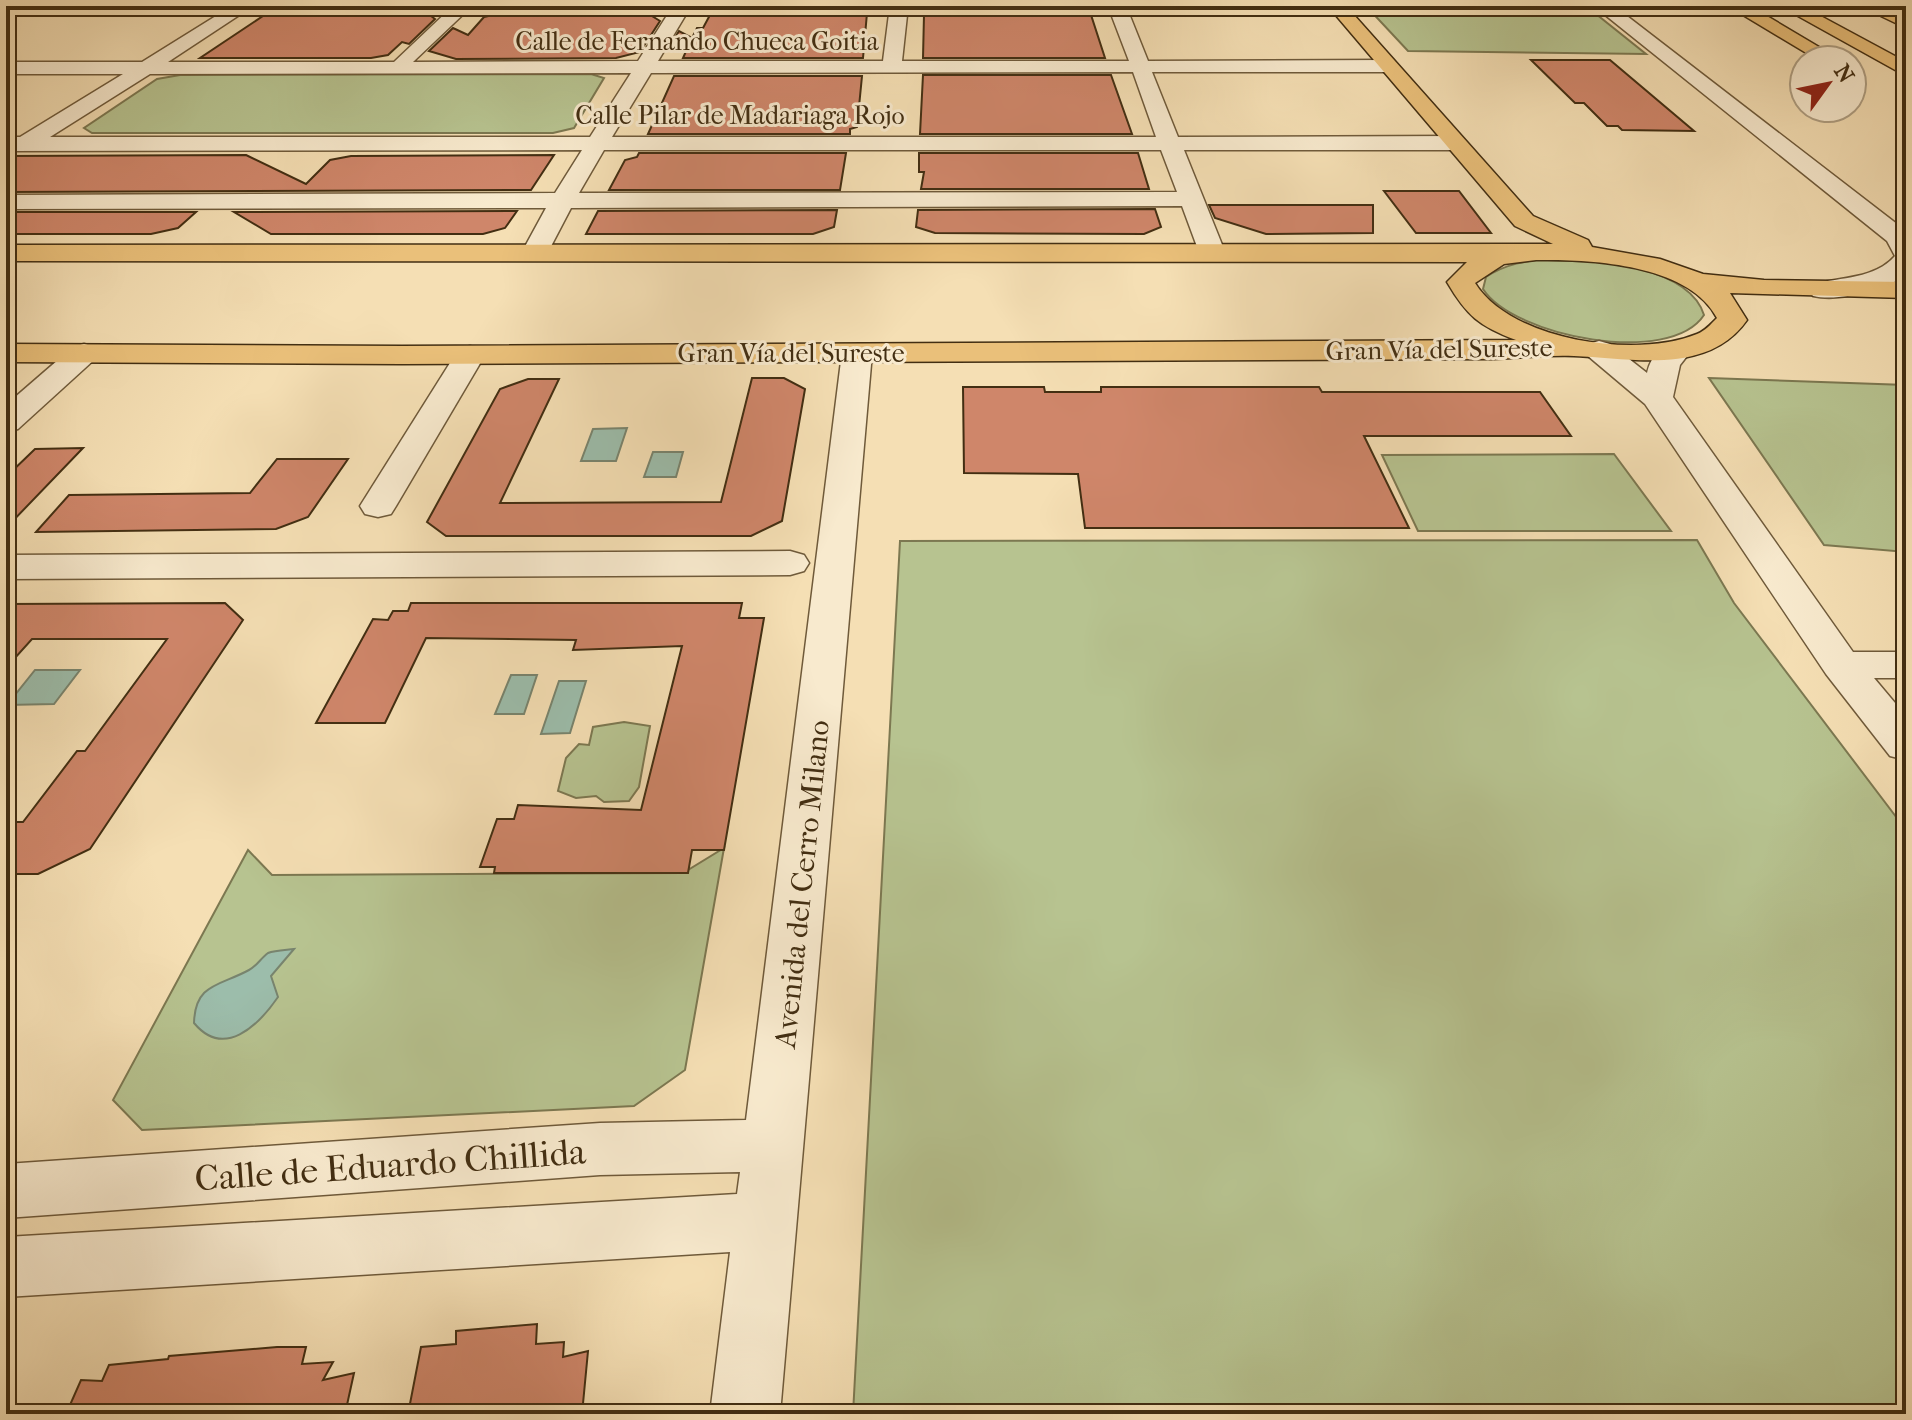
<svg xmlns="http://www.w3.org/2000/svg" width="1912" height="1420" font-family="'IM FELL French Canon',serif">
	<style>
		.green { fill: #b7c390; stroke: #7c7851; stroke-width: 2 }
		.water { fill: #9cbdab; stroke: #78846e; stroke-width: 2 }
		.building { fill: #cf866a; stroke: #422e12; stroke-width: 2 }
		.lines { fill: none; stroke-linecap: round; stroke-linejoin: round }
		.minor-casing { stroke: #6f5a3a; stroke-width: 3 }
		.major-casing { stroke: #422e12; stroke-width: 3 }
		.highway-casing { stroke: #422e12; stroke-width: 3 }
		.minor { fill: #f8eace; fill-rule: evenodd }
		.major { fill: #eac07a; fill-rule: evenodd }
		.highway { fill: #eac07a; fill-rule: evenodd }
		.labels { text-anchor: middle; stroke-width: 6; stroke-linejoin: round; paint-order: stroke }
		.far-street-label { font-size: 26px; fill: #422e12; stroke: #f8eace }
		.street-label { font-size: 30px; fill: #422e12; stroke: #f8eace }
		.near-street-label { font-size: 36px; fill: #422e12; stroke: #f8eace }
	</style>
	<rect width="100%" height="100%" fill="#f5dfb4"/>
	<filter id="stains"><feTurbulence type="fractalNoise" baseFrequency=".0025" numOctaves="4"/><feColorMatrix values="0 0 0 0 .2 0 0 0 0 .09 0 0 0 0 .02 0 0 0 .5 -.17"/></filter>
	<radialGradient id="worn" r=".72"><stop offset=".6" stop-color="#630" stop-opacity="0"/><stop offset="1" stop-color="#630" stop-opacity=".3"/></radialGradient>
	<g class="green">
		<path d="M1366 6H1586L1646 54 1408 51Z"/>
		<path d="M591 74 604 78 574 128 553 133H92L84 128 157 79 180 75Z"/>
		<path d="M1552 258C1596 260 1689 266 1704 315 1670 367 1514 337 1483 289L1486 277C1507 263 1527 261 1552 258Z"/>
		<path d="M1709 378 1906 385V552L1824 545Z"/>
		<path d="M1614 454 1671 531H1418L1382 455Z"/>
		<path d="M1697 540 1734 603 1906 830V1414H853L900 541Z"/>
		<path d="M624 722 650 726 639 787 629 801 604 802 596 796 576 798 558 791 566 758 579 744 589 745 593 727Z"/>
		<path d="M724 848 685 1070 634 1106 142 1130 113 1100 248 850 272 875 683 873Z"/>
	</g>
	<g class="water">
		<path d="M627 428 616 461H581L593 429Z"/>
		<path d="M653 452H683L676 477H644Z"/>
		<path d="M35 670H80L54 704 7 705Z"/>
		<path d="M511 675H537L524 714H495Z"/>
		<path d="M559 681H586L570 733 541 734Z"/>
		<path d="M294 949 271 976 278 997C258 1026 224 1059 194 1023 195 983 220 986 249 970 257 966 261 958 268 953 275 950 286 950 294 949Z"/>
	</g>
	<g class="building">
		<path d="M937 12 1078 13 1091 15 1105 58H923L924 15Z"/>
		<path d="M434 13 431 16 435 19 409 44 402 42 388 55 371 58H200L263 16 280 14Z"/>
		<path d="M502 13H647L660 21 640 52 616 58 456 59 429 51 453 28 468 35 484 17Z"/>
		<path d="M721 13H867L863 58H683L691 40 671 44 679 31 692 38 697 28H703L710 15Z"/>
		<path d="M1531 60H1610L1694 131 1622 130 1618 126H1607L1584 103H1575Z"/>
		<path d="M923 75H1111L1132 134H920Z"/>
		<path d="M674 76H862L857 127 850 129V134H648Z"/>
		<path d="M639 153H846L840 190H609L625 160 637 157Z"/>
		<path d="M919 153H1138L1149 189H921L924 172H919Z"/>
		<path d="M246 155 306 184 330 160 351 156 554 155 531 190 6 192V156Z"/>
		<path d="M1384 191H1459L1491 233H1416Z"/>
		<path d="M1209 205H1373V233L1266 234 1215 218Z"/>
		<path d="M1155 209 1161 227 1144 234 935 233 916 227 918 210Z"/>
		<path d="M837 210 834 227 813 234H586L598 211Z"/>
		<path d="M517 211 505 228 483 234H271L234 212Z"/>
		<path d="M6 212H196L178 228 151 234H6Z"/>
		<path d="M752 378H784L805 389 782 521 751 536H446L427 522 500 389 528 379H559L500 503 721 502Z"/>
		<path d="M963 387H1044L1045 392H1101V387H1319L1322 392H1540L1571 436H1364L1409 528H1085L1078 474 964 473Z"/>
		<path d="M83 448 6 528V477L35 449Z"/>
		<path d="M277 459H348L308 517 276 529 36 532 69 495 250 493Z"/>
		<path d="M225 603 243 620 90 849 38 874H6V822H23L77 751H85L167 639H32L6 668V604Z"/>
		<path d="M411 603H742L739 618H764L724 850H692L688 873H494L495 867H480L497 819H514L518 805 641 810 682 646 573 650 576 640 426 638 385 723H316L373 619 388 620 393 611H408Z"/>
		<path d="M537 1324 536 1344 564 1342 563 1357 588 1351 582 1414H408L421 1347 456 1344V1331Z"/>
		<path d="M277 1347H306L302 1364 333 1362 323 1380 354 1373 345 1414H66L81 1380 102 1381 109 1365 168 1359 169 1356Z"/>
	</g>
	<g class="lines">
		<defs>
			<g id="minor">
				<path d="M13 6H35L6 21V9Z"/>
				<path d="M232 6H253L168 62H394L453 6H472L413 62 638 61 673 6H691L658 61H883L890 6H908L902 61H1129L1108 6H1126L1148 61 1388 60 1398 66 1388 72H1152L1178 137 1456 136 1467 143 1456 150H1184L1225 252 1221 258H1203L1199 252 1182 206 571 208 548 252 544 258H526L522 252 546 208 6 209V195L555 193 582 150 6 151V137H20L123 74H6V62H142ZM1133 72 1156 137H612L651 73ZM631 73 590 137H50L150 74ZM604 150H1161L1177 192 579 193Z"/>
				<path d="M1594 6H1614L1906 231V275C1885 290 1839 302 1813 296L1809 290 1813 284C1841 277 1875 279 1895 256L1887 241Z"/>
				<path d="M1599 341 1610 344 1647 373C1652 353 1665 339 1687 345L1691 351 1680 365 1673 397 1853 652H1906V678H1874L1906 716V760L1890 756 1826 674 1645 404 1588 356 1584 350 1588 344Z"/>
				<path d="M84 344 95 347 99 353 95 359 18 429 6 432V405L73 347Z"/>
				<path d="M857 344 868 347 872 353 780 1414H710L730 1252 6 1297V1237L737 1194 740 1172 600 1175 6 1218V1164L600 1123 746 1120 842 353 846 347Z"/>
				<path d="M470 346 481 349 485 355 396 506 391 514 378 517 365 514 360 506 455 355 459 349Z"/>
				<path d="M790 551 804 555 809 563 804 571 790 575 6 579V555Z"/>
			</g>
			<g id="major">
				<path d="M1328 6H1346L1533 216 1588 240 1592 247 1660 259 1703 274 1764 280 1906 282V298L1730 293 1747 320C1708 376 1631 358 1574 356 1547 355 1520 358 1493 359L402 364 6 362V344L402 346 1516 340C1479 326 1467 316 1447 282L1467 262 6 261V245L1553 244 1515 226ZM1536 260C1590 259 1689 264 1717 318 1711 324 1705 331 1697 334 1637 359 1511 341 1475 283L1504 264Z"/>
				<path d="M1860 6H1883L1906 16V28Z"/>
			</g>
			<g id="highway">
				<path d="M1728 6H1750L1824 50 1822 54H1808Z"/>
				<path d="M1780 6H1802L1906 62V76Z"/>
			</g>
		</defs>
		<use href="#minor" class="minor-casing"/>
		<use href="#major" class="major-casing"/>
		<use href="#highway" class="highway-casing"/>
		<use href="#minor" class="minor"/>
		<use href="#major" class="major"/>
		<use href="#highway" class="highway"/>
	</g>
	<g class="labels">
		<g class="far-street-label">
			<text x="697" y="50">Calle de Fernando Chueca Goitia</text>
			<text x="740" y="124">Calle Pilar de Madariaga Rojo</text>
			<text transform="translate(1439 349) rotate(-1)" y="9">Gran Vía del Sureste</text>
			<text x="791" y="362">Gran Vía del Sureste</text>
		</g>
		<g class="street-label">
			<text transform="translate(802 884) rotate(-84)" y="10">Avenida del Cerro Milano</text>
		</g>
		<g class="near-street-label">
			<text transform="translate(390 1164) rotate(-4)" y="13">Calle de Eduardo Chillida</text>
		</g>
	</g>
	<rect width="1912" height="1420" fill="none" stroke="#f5dfb4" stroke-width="32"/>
	<rect x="8" y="8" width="1896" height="1404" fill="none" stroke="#422e12" stroke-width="4"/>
	<rect x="16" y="16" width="1880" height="1388" fill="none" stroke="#422e12" stroke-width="2"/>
	<g transform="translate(1828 84) rotate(57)"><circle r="38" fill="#f8eace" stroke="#af9f83" stroke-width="2"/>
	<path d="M0-6L14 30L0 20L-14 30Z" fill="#8f2418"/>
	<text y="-12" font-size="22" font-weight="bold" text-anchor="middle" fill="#422e12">N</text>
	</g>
	<rect width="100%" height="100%" filter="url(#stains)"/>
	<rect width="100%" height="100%" fill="url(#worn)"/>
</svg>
